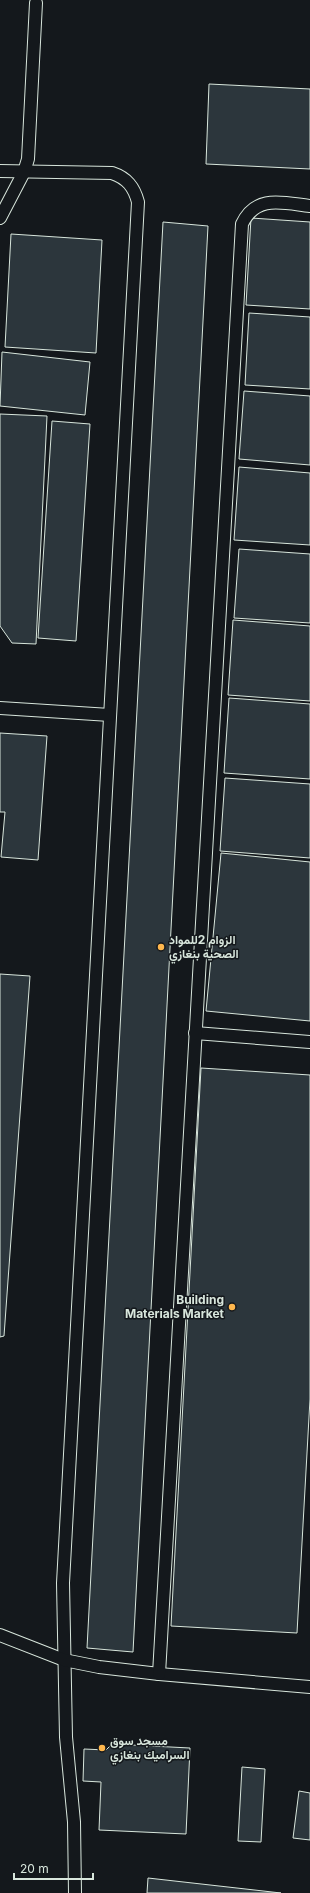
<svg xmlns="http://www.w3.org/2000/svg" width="310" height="1893" font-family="Inter,Vazirmatn,sans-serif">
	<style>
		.building { fill: #2c363c; stroke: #d8e6dc }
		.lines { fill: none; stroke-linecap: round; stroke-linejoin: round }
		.lane-casing { stroke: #d8e6dc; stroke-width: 14 }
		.lane { stroke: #14181c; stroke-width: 12 }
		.poi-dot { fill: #ffb74d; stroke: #14181c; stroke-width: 1.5 }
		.labels { text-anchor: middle; stroke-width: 3; stroke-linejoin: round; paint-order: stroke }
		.poi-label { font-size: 12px; font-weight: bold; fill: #d8e6dc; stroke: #14181c; text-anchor: start }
	</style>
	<rect width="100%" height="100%" fill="#14181c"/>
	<g class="building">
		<path d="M209 84 310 89V169L206 164Z"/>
		<path d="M251 218 310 222V309L246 305Z"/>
		<path d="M163 222 208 226 133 1652 87 1648Z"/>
		<path d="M11 234 102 240 96 353 5 347Z"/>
		<path d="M249 313 310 317V389L245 385Z"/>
		<path d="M2 352 90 362 85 415 0 406Z"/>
		<path d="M244 391 310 396V465L239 459Z"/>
		<path d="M0 414 47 416 36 644 12 643 0 626Z"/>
		<path d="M52 421 90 424 76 641 38 638Z"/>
		<path d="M239 467 310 473V545L234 540Z"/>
		<path d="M239 549 310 554V623L234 618Z"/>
		<path d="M233 620 310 626V701L228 695Z"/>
		<path d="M229 698 310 704V779L224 773Z"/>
		<path d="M0 733 47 736 38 860 1 857 5 812H0Z"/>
		<path d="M225 778 310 784V858L220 851Z"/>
		<path d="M221 853 310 862V1021L206 1011Z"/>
		<path d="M0 974 30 976 4 1336 0 1337Z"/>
		<path d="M201 1068 310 1075V1399L297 1633 171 1626Z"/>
		<path d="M112 1744 190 1748 186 1834 99 1830 101 1782 83 1781 84 1749 106 1750Z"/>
		<path d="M242 1767 265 1769 261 1842 238 1841Z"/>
		<path d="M299 1791 310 1793V1840L293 1838Z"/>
		<path d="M148 1878 281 1893H147Z"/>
	</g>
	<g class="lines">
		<defs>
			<g id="lane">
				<path d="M0 171 112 173C127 178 134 187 138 202L63 1583 66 1737 74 1822 75 1893"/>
				<path d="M0 218 24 172 28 159 36 3"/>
				<path d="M0 708 110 715"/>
				<path d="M195 1033 310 1042"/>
				<path d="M0 1635 64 1660 99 1667 159 1674 310 1687"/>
				<path d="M159 1674 242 224C256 194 283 203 310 206"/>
			</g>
		</defs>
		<use href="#lane" class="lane-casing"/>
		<use href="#lane" class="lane"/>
	</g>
	<g class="poi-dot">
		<circle cx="161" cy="947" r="4"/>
		<circle cx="232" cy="1307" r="4"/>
		<circle cx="102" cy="1748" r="4"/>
	</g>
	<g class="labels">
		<g class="poi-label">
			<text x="169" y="944">الزوام 2للمواد<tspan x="169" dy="14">الصحية بنغازي</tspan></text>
			<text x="224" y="1304" text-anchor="end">Building<tspan x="224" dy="14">Materials Market</tspan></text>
			<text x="110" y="1745">مسجد سوق<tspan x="110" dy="14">السراميك بنغازي</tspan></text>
		</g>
	</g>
	<path d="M14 1873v6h79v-6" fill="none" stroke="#d8e6dc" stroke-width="2"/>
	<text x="20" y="1873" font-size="12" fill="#d8e6dc" stroke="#14181c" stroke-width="3" paint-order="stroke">20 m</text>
</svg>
